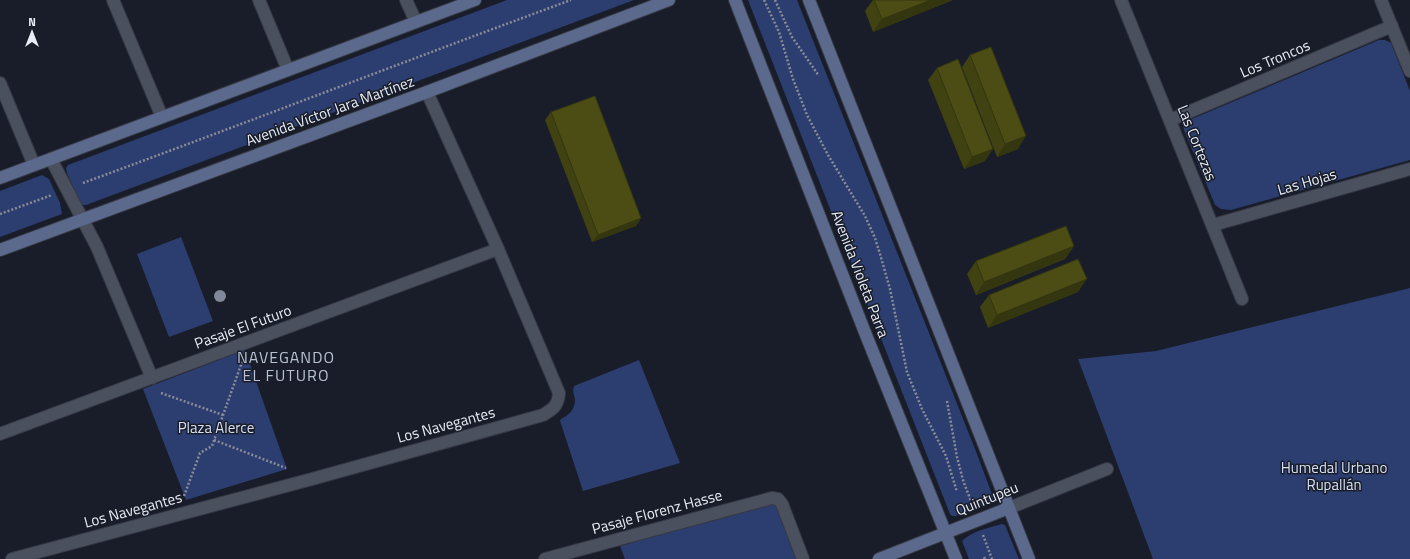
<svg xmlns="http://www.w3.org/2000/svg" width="1410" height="559" font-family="'Titillium Web',sans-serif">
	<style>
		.green { fill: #2c3d6f }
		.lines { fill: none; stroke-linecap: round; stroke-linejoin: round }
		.street-casing { stroke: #363943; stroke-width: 14 }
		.secondary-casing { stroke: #363943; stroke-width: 14 }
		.path { stroke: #898d97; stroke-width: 2.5; stroke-dasharray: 2 2; stroke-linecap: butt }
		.street { stroke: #4a505e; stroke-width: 12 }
		.secondary { stroke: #5b698d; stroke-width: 12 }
		.tree { fill: #808899 }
		.wall { fill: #404212 }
		.shaded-wall { fill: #34360f }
		.building { fill: #4b4d15; stroke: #34360f }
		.labels { text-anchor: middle; stroke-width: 3; stroke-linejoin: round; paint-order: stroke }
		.street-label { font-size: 15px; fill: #e8ecf4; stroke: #181d29 }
		.park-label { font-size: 15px; fill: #d6dff5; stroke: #181d29 }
		.neighbourhood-label { font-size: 16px; letter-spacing: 1px; fill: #b9c0d1; stroke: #181d29 }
	</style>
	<rect width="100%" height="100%" fill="#181d29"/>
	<g class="green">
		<path d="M507 0H634L86 205H83L79 201 67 173 66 168 68 165Z"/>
		<path d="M748 0H797L977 454 993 497V500L991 502 956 516H952L950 514Z"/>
		<path d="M1379 40H1385L1391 43 1410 91V160L1231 210 1221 209 1215 205 1184 130 1183 124 1187 121Z"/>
		<path d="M42 175 49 179 60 203 62 214 0 237V191Z"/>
		<path d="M181 237 213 321 169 337 137 254Z"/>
		<path d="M1410 288V559H1153L1078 359 1156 351Z"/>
		<path d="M245 350 287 469 186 500 143 389Z"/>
		<path d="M639 360 680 463 583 491 560 421 561 419C569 415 575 410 575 399 574 394 572 392 574 386Z"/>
		<path d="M770 504 776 505 780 510 798 559H625L620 546Z"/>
		<path d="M1002 524 1005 525 1019 559H969L962 541C972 531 988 528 1002 524Z"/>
	</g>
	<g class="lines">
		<defs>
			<g id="street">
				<path d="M113 0 162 117"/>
				<path d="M259 0 288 70"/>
				<path d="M406 0 416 22"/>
				<path d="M1121 0 1242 299"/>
				<path d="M1381 0 1410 71"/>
				<path d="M0 83 34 165"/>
				<path d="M1170 120 1392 26"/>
				<path d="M51 159 97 247 152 378"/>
				<path d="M1213 225 1410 169"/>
				<path d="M0 434 498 249"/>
				<path d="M1009 508 1107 469"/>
				<path d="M12 559 312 479 543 415C553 409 558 406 559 393L498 249 427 92"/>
				<path d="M545 559 772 498 778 499 782 504 803 559"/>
			</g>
			<g id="secondary">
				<path d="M735 0 864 330 956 559"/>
				<path d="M809 0 1029 559"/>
				<path d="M0 178 475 0"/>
				<path d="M0 250 427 92 669 0"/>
				<path d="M879 559 1009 508"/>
			</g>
		</defs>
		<use href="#street" class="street-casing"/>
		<use href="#secondary" class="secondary-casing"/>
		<g class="path">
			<path d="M764 0 779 32 793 79 807 115 828 155 865 216 875 238 880 254 890 289 907 372 922 409 946 456 957 492"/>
			<path d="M775 0 792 37 819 76"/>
			<path d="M83 183C246 123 408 60 571 0"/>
			<path d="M0 214 52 195"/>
			<path d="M161 393 223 415"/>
			<path d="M947 401 957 457 963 480 972 504"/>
			<path d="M214 440 286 468"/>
			<path d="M184 496 200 453 212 446 242 362"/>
			<path d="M983 535 992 559"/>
			<path d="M984 557 985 559"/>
		</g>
		<use href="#street" class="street"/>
		<use href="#secondary" class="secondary"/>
	</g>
	<circle class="tree" cx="220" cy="296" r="6"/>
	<g class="wall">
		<path d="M873 0H953L873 32 865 11Z"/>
		<path d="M970 55 1018 149 997 157 962 67Z"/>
		<path d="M937 68 985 161 964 169 928 80Z"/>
		<path d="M551 112 641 218 636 226 592 242 545 120Z"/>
		<path d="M1074 246 1065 259 976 295 967 274 976 261Z"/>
		<path d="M1078 292 988 328 980 307 989 295Z"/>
	</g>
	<g class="shaded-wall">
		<path d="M931 0H953L873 32 882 19Z"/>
		<path d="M1026 136 1018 149 997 157 1005 144Z"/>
		<path d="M993 149 985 161 964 169 972 157Z"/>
		<path d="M641 218 636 226 592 242 598 235Z"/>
		<path d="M1074 246 1065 259 976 295 984 282Z"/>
		<path d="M1087 279 1078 292 988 328 997 315Z"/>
	</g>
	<g class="building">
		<path d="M874 0H931L882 19Z"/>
		<path d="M991 47 1026 136 1005 144 970 55Z"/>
		<path d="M958 59 993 149 972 157 937 68Z"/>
		<path d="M595 96 641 218 598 235 551 112Z"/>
		<path d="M1066 226 1074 246 984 282 976 261Z"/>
		<path d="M1078 259 1087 279 997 315 989 295Z"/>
	</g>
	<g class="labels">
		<g class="street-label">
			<text transform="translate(1275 59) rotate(-23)" y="5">Los Troncos</text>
			<text transform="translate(330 111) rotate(-20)" y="5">Avenida Víctor Jara Martínez</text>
			<text transform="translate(1197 143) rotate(68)" y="5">Las Cortezas</text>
			<text transform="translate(1307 182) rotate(-16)" y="5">Las Hojas</text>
			<text transform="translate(860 274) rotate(69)" y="5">Avenida Violeta Parra</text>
			<text transform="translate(243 327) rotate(-20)" y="5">Pasaje El Futuro</text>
			<text transform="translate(446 425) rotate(-15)" y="5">Los Navegantes</text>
			<text transform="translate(987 499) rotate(-22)" y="5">Quintupeu</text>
			<text transform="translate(133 510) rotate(-15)" y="5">Los Navegantes</text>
			<text transform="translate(657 512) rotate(-15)" y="5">Pasaje Florenz Hasse</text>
		</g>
		<g class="park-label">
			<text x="216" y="433">Plaza Alerce</text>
			<text x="1334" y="473">Humedal Urbano<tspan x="1334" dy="17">Rupallán</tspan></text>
		</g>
		<g class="neighbourhood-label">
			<text x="286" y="363">NAVEGANDO<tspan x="286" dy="18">EL FUTURO</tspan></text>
		</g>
	</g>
	<g transform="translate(32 32)" stroke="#181d29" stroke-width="3" paint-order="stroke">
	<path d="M0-3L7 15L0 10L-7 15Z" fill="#e8ecf4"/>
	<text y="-6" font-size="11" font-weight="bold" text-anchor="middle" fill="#e8ecf4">N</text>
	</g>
</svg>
